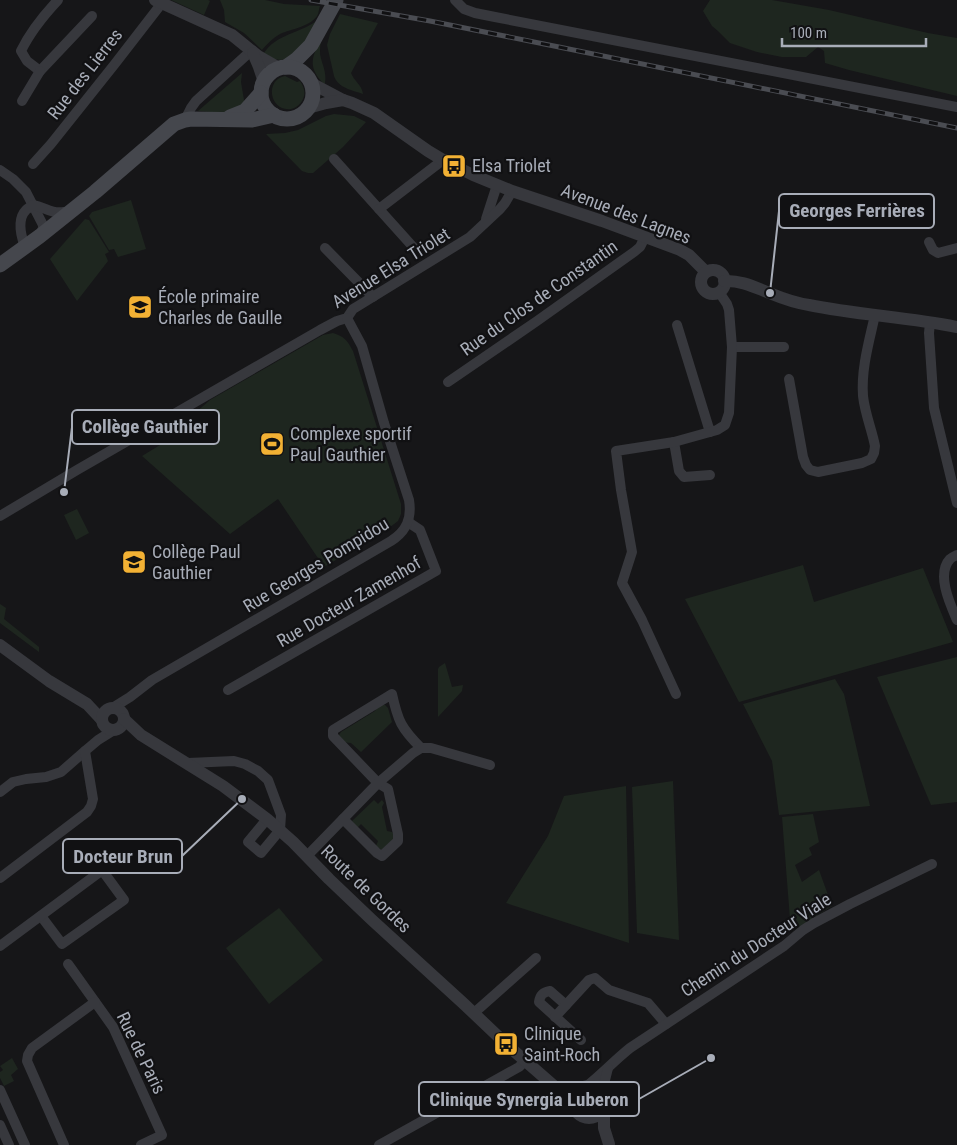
<svg xmlns="http://www.w3.org/2000/svg" width="957" height="1145" font-family="'Roboto Condensed',sans-serif">
	<style>
		.green { fill: #1e261f }
		.lines { fill: none; stroke-linecap: round; stroke-linejoin: round }
		.minor { stroke: #37383d; stroke-width: 10 }
		.tertiary { stroke: #37383d; stroke-width: 12 }
		.secondary { stroke: #45474d; stroke-width: 15 }
		.rail-casing { stroke: #4a4c52; stroke-width: 5 }
		.rail { stroke: #111113; stroke-width: 3; stroke-dasharray: 9; stroke-linecap: butt }
		.labels { text-anchor: middle; stroke-width: 4.5; stroke-linejoin: round; paint-order: stroke }
		.street-label { font-size: 18px; fill: #a8adb8; stroke: #111113 }
		.poi-label { font-size: 18px; fill: #a8adb8; stroke: #111113; text-anchor: start }
		.leader { fill: none; stroke: #a8adb8; stroke-width: 2 }
		.callout-dot { fill: #a8adb8; stroke: #111113; stroke-width: 2 }
		.callout { fill: #111113; stroke: #a8adb8; stroke-width: 2 }
		.callout-label { font-size: 19px; text-anchor: middle; font-weight: bold; fill: #a8adb8 }
	</style>
	<rect width="100%" height="100%" fill="#161618"/>
	<g class="green">
		<path d="M171 0H208L210 1 204 15Z"/>
		<path d="M220 0H265L284 4 320 6C319 8 319 11 318 14 313 26 291 29 280 34 273 38 267 44 262 50L244 33 225 22 224 10Z"/>
		<path d="M710 0H772L829 10 928 33 957 38V96L849 70 825 63 824 51 818 47 806 57H782L757 52 730 43 718 31 712 26 703 11Z"/>
		<path d="M340 14 378 23 351 73C354 81 362 85 363 94 352 90 338 88 334 76L327 45 330 34Z"/>
		<path d="M318 20 304 46 286 59 280 60 274 59 264 53C276 34 301 33 318 20Z"/>
		<path d="M321 41C320 45 320 50 320 54 322 65 327 72 325 83L324 84C309 69 310 58 321 41Z"/>
		<path d="M242 73 241 82 245 106 223 113 198 111Z"/>
		<path d="M285 76 297 82 300 81C304 87 306 93 303 99 301 104 296 108 291 109 270 112 264 80 285 76Z"/>
		<path d="M334 114 354 116 366 122 343 147 313 173H308L302 171 266 134 285 133 298 130 326 116Z"/>
		<path d="M131 200 146 249 118 257 114 249 109 250 89 216 92 212Z"/>
		<path d="M85 219 89 220 109 252 105 254 108 261 77 301 50 259Z"/>
		<path d="M333 333C345 337 347 340 353 351L401 504V514L398 521 385 531 324 567 278 499 230 534 142 456 183 431 195 413 210 400 323 335Z"/>
		<path d="M77 509 89 533 76 540 64 515Z"/>
		<path d="M803 565 814 602 923 568 953 642 739 702 685 599Z"/>
		<path d="M0 604 6 608 4 619 39 647V652L0 623Z"/>
		<path d="M957 657V802L931 805 877 677Z"/>
		<path d="M445 663 452 687 463 685 462 691 438 717V669L439 667Z"/>
		<path d="M835 679 844 694 870 806 779 815 772 761 743 704Z"/>
		<path d="M382 705H385L388 708 392 722 361 752 351 743 341 742 338 737 341 732 375 711 377 707Z"/>
		<path d="M673 781 679 940 637 933 632 787Z"/>
		<path d="M626 786 629 943 506 903 548 836 564 796Z"/>
		<path d="M374 800 378 804 382 800 384 803 382 807 387 831 392 832 395 837 382 850 376 846 378 841 361 824 357 828 353 825 352 821Z"/>
		<path d="M813 814 819 842 809 848 812 855 795 865 802 882 819 870 832 906 791 932 782 817Z"/>
		<path d="M279 908 323 960 269 1004 226 948Z"/>
		<path d="M12 1058 18 1069 11 1075 14 1081 4 1086 0 1078V1072L3 1070 0 1066Z"/>
	</g>
	<g class="lines">
		<g class="minor">
			<path d="M58 0C44 15 30 32 21 51L27 61 40 71 92 16"/>
			<path d="M455 0 464 9 475 13 495 17 957 107"/>
			<path d="M22 101 40 71"/>
			<path d="M185 120 191 108 196 101 252 50"/>
			<path d="M334 159 414 248"/>
			<path d="M33 164 51 144 114 65 162 3"/>
			<path d="M0 170 13 179 26 192 43 225V228L40 236"/>
			<path d="M379 209 443 160"/>
			<path d="M486 219 497 185"/>
			<path d="M929 242 933 250 938 253 957 248"/>
			<path d="M25 247C21 236 17 219 26 210 28 208 30 207 33 205 45 207 50 214 64 212"/>
			<path d="M325 248 373 297"/>
			<path d="M930 323 929 333 934 408 957 503"/>
			<path d="M677 325 710 432"/>
			<path d="M732 347H784"/>
			<path d="M789 379 803 457 806 465 810 470 818 472 862 463 871 459 874 453 875 446C872 430 865 414 863 396 861 369 869 342 875 315"/>
			<path d="M448 382 537 321 634 252 640 247 645 237"/>
			<path d="M674 442 679 471 684 477 710 475"/>
			<path d="M0 516 77 470 320 330 337 321 347 318 353 309 358 306 470 237 500 209 505 203 512 191"/>
			<path d="M957 555C955 556 952 557 950 559 936 574 950 604 957 620"/>
			<path d="M228 690 436 571 420 530 408 522"/>
			<path d="M676 694 642 620 622 583 632 552 621 490 616 451 674 442 717 430 725 425 729 413 732 347 729 310 727 304 719 292"/>
			<path d="M114 707 130 697 152 680 391 541C407 531 412 518 409 500L384 423 362 346 347 318"/>
			<path d="M188 763 234 761 245 764 258 771 268 780 281 815 280 830 261 853 248 842 267 819"/>
			<path d="M0 792 13 782 26 779 46 777 61 772 85 751"/>
			<path d="M343 819 377 853 382 856 398 841V834L388 789 378 783 333 736V730L392 694C398 721 401 728 421 748"/>
			<path d="M307 856 378 783 413 753 421 748H431L490 765"/>
			<path d="M0 878 87 812 91 806 93 799 85 751 98 740 114 730"/>
			<path d="M41 916 62 944 124 900 102 870"/>
			<path d="M0 946 124 854"/>
			<path d="M68 964 113 1027 162 1135 141 1145"/>
			<path d="M566 1005 550 991C543 992 540 995 539 1002L581 1040"/>
			<path d="M474 1013 536 958"/>
			<path d="M555 1017 589 980 595 978 609 990 648 1003 666 1024"/>
			<path d="M587 1086C602 1074 615 1060 630 1048L784 946 803 930 814 923 850 904 932 864"/>
			<path d="M0 1090 25 1145"/>
			<path d="M602 1092 608 1068"/>
			<path d="M0 1125 9 1145"/>
			<path d="M64 1145 27 1061 28 1055 32 1048 95 1002"/>
			<path d="M379 1145 519 1067 525 1061"/>
		</g>
		<g class="tertiary">
			<path d="M155 0 232 35 258 56 279 68"/>
			<path d="M253 53 259 67 264 82"/>
			<path d="M311 83 343 100 352 103 374 113 428 151 443 160 473 175 512 191 602 221 680 250 689 255 706 272"/>
			<path d="M308 108 326 103 343 100"/>
			<circle cx="713" cy="282" r="12"/>
			<path d="M724 281C742 280 756 288 772 294 784 299 796 303 809 305 858 315 908 317 957 327"/>
			<path d="M0 645 49 681 87 704 101 719"/>
			<circle cx="113" cy="719" r="11"/>
			<path d="M124 719 141 735 223 786 267 819 293 842 329 879 372 920 464 1004 506 1044 554 1086 573 1106"/>
			<circle cx="589" cy="1102" r="16"/>
			<path d="M604 1108V1128L609 1144"/>
		</g>
		<g class="secondary">
			<path d="M286 67 296 60 311 45 336 0"/>
			<circle cx="287" cy="93" r="26"/>
			<path d="M230 117 245 111 261 93"/>
			<path d="M0 265 40 236 95 192 174 124 185 120 191 119 252 120 274 115"/>
		</g>
		<defs>
			<path id="rail" d="M311 0 430 21 559 47 957 128"/>
		</defs>
		<use href="#rail" class="rail-casing"/>
		<use href="#rail" class="rail"/>
	</g>
	<defs>
		<symbol id="bus-square" viewBox="-11 -11 22 22"><rect x="-9" y="-9" width="18" height="18" rx="4" fill="#f2b134" stroke="#111113"/><path d="M-5-6H5V4H4V6H2V4H-2V6H-4V4H-5ZM-3.5-4V0h7V-4ZM-3.5 1.2v1.5H-2V1.2ZM2 1.2v1.5H3.5V1.2Z" fill="#111"/></symbol>
		<symbol id="school-square" viewBox="-11 -11 22 22"><rect x="-9" y="-9" width="18" height="18" rx="4" fill="#f2b134" stroke="#111113"/><path d="M0-5L7-2L0 1L-7-2ZM-4 1L0 2.5L4 1V4Q0 6-4 4Z" fill="#111"/></symbol>
		<symbol id="stadium-square" viewBox="-11 -11 22 22"><rect x="-9" y="-9" width="18" height="18" rx="4" fill="#f2b134" stroke="#111113"/><path d="M0-5a6.5 5 0 1 0 0 10a6.5 5 0 1 0 0-10ZM-3.5-1.8h7v3.6h-7Z" fill="#111"/></symbol>
	</defs>
	<g fill-rule="evenodd">
		<use href="#bus-square" x="440" y="152" width="28" height="28"/>
		<use href="#school-square" x="126" y="293" width="28" height="28"/>
		<use href="#stadium-square" x="258" y="430" width="28" height="28"/>
		<use href="#school-square" x="120" y="548" width="28" height="28"/>
		<use href="#bus-square" x="492" y="1030" width="28" height="28"/>
	</g>
	<g class="labels">
		<g class="street-label">
			<text transform="translate(85 74) rotate(-52)" y="6">Rue des Lierres</text>
			<text transform="translate(626 214) rotate(21)" y="6">Avenue des Lagnes</text>
			<text transform="translate(391 268) rotate(-32)" y="6">Avenue Elsa Triolet</text>
			<text transform="translate(539 298) rotate(-35)" y="6">Rue du Clos de Constantin</text>
			<text transform="translate(316 565) rotate(-31)" y="6">Rue Georges Pompidou</text>
			<text transform="translate(349 602) rotate(-30)" y="6">Rue Docteur Zamenhof</text>
			<text transform="translate(366 889) rotate(44)" y="6">Route de Gordes</text>
			<text transform="translate(756 945) rotate(-33)" y="6">Chemin du Docteur Viale</text>
			<text transform="translate(141 1053) rotate(64)" y="6">Rue de Paris</text>
		</g>
		<g class="poi-label">
			<text x="472" y="172">Elsa Triolet</text>
			<text x="158" y="303">École primaire<tspan x="158" dy="21">Charles de Gaulle</tspan></text>
			<text x="290" y="440">Complexe sportif<tspan x="290" dy="21">Paul Gauthier</tspan></text>
			<text x="152" y="558">Collège Paul<tspan x="152" dy="21">Gauthier</tspan></text>
			<text x="524" y="1040">Clinique<tspan x="524" dy="21">Saint-Roch</tspan></text>
		</g>
	</g>
	<path class="leader" d="M770 293L779 211M64 492L72 427M242 799L182 856M711 1058L639 1099"/>
	<g class="callout-dot">
		<circle cx="770" cy="293" r="5"/>
		<circle cx="64" cy="492" r="5"/>
		<circle cx="242" cy="799" r="5"/>
		<circle cx="711" cy="1058" r="5"/>
	</g>
	<g class="callout">
		<rect x="779" y="194" width="155" height="34" rx="5"/>
		<rect x="72" y="410" width="147" height="34" rx="5"/>
		<rect x="63" y="839" width="119" height="34" rx="5"/>
		<rect x="419" y="1082" width="220" height="34" rx="5"/>
	</g>
	<g class="callout-label">
		<text x="857" y="217">Georges Ferrières</text>
		<text x="145" y="433">Collège Gauthier</text>
		<text x="123" y="863">Docteur Brun</text>
		<text x="529" y="1106">Clinique Synergia Luberon</text>
	</g>
	<path d="M782 38v8h144v-8" fill="none" stroke="#a8adb8" stroke-width="2.5"/>
	<text x="790" y="38" font-size="15" fill="#a8adb8" stroke="#111113" stroke-width="4" paint-order="stroke">100 m</text>
</svg>
